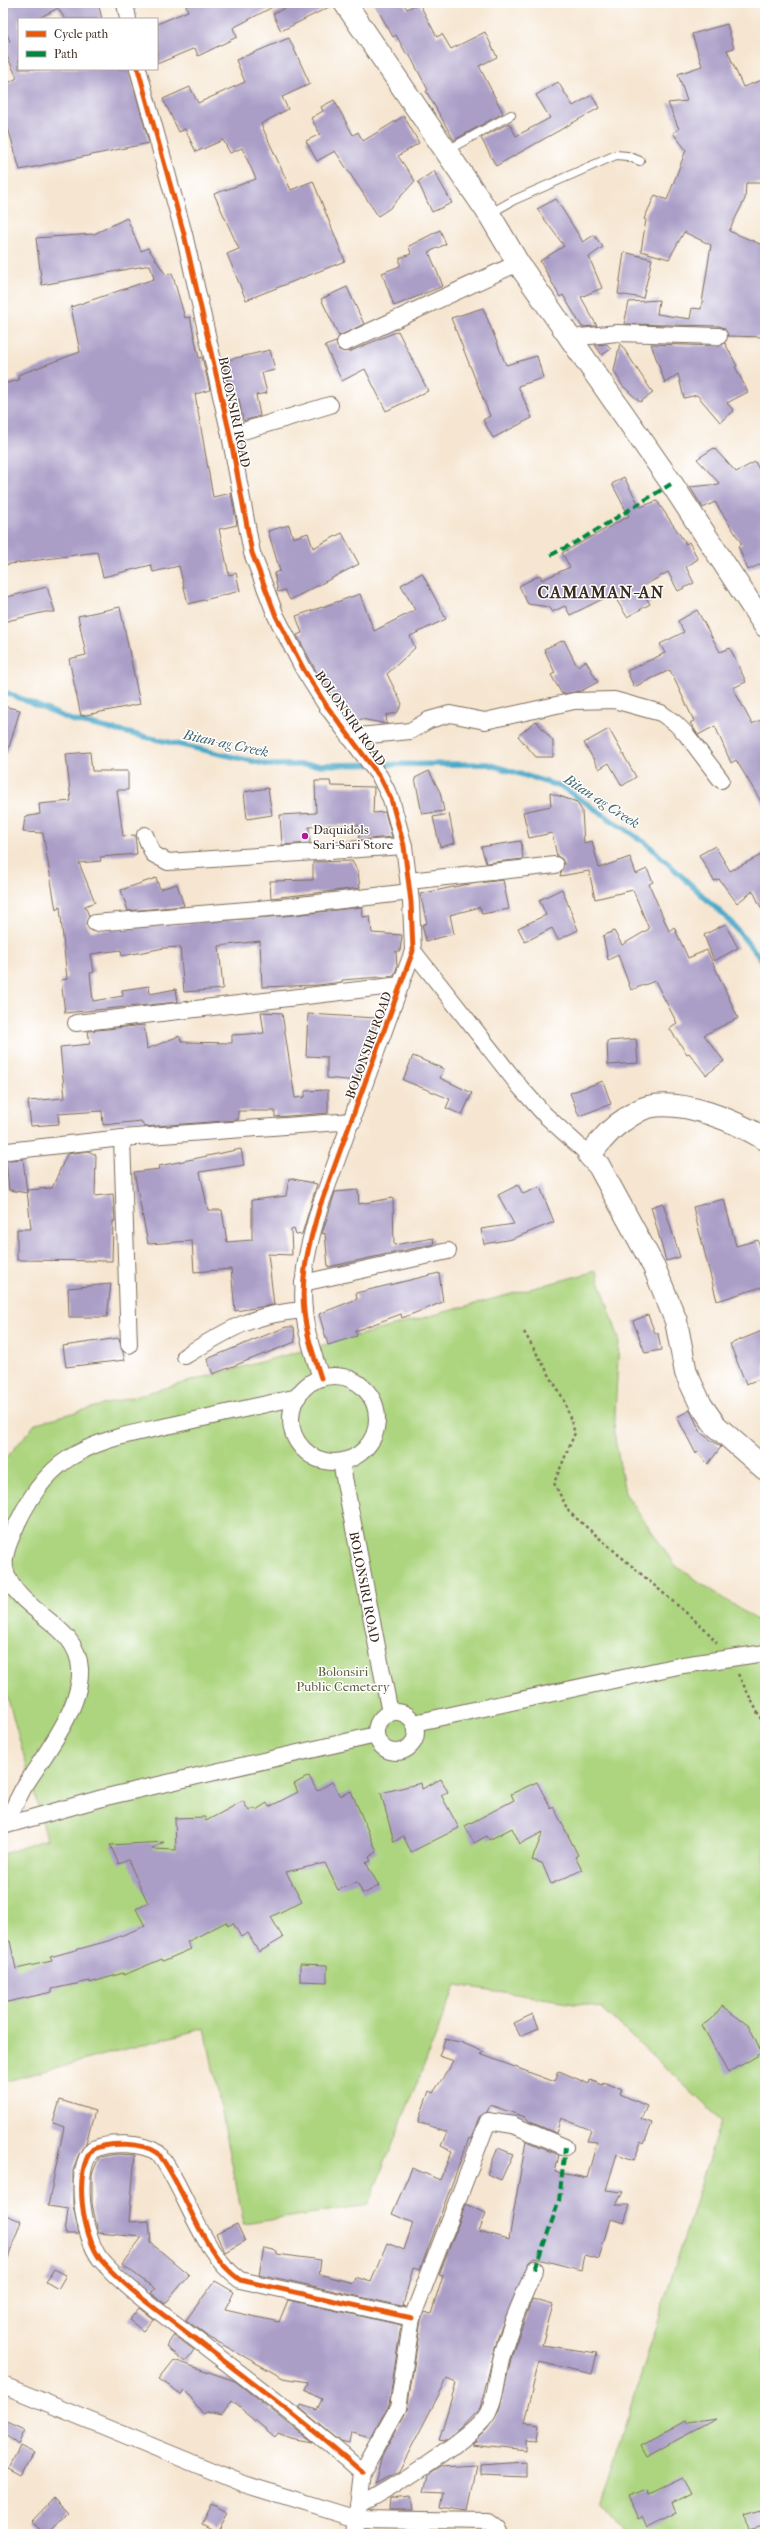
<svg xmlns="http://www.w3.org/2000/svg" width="768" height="2537" font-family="'IM FELL French Canon',serif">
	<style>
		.green { fill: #add580; stroke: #74804f }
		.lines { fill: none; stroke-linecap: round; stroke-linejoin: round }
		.stream { stroke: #49a8c8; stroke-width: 5.5 }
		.building { fill: #aa9ec7 }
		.lane-casing { stroke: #7c6c5d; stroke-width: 10 }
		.street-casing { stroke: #7c6c5d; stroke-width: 18 }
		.secondary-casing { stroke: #7c6c5d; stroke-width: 24 }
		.path { stroke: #7c6c5d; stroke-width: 2.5; stroke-dasharray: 3 3; stroke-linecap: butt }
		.lane { stroke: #fff; stroke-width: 8 }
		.street { stroke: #fff; stroke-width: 16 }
		.secondary { stroke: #fff; stroke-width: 22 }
		.quiet { stroke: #00873e; stroke-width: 4; stroke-dasharray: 8 4; stroke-linecap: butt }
		.cycleway-casing { stroke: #fff; stroke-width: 8 }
		.cycleway { stroke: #e8590c; stroke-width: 5 }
		.poi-dot { fill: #b5179e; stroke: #fff; stroke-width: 1.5 }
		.labels { text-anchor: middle; stroke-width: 3; stroke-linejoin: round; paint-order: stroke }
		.street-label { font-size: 13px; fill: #3b2a1e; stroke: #fff }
		.poi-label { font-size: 13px; fill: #3b2a1e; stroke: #fff; text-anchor: start }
		.park-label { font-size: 13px; fill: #5d5d3b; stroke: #fff }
		.water-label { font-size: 14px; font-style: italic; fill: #41636a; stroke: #fff }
		.district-label { font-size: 17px; font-weight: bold; letter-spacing: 1px; fill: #3b2a1e; stroke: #fff }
	</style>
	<rect width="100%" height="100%" fill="#fff"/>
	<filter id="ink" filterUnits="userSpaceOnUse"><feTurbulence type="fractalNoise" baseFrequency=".025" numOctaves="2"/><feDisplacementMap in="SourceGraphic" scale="8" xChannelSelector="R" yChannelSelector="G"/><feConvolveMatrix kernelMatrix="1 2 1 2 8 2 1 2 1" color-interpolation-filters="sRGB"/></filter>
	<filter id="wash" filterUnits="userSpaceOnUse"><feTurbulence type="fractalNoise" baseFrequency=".012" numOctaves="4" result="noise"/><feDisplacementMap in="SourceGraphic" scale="16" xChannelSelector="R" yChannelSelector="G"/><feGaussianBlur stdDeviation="0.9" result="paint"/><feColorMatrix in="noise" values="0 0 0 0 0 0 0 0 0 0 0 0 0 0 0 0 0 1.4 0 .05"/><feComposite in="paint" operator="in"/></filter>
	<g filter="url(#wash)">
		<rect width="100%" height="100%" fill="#f6e6d1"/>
		<path class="green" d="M596 1271 619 1339 614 1433 625 1493 676 1566 765 1626V2534H626L601 2503 721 2120 601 2007 456 1985 368 2205 244 2224 205 2028 3 2082V1854L47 1839 3 1681V1462L36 1423Z"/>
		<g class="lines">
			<path class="stream" d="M3 691 71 720 269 765 488 764 562 787 647 844 730 921 765 964"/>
		</g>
		<g id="blocks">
			<g class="building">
				<path d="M3 3H98L102 19H65L58 8 37 19H19V69H129L149 143 20 170 3 110V86L17 78 3 47V43L10 41 3 25Z"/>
				<path d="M185 3H280L233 28 237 37 198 56 195 48 157 64V24L188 11Z"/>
				<path d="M295 3H333V5L281 31 273 14Z"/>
				<path d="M374 3H403L407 9 419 3 437 37 442 34 451 49 485 32 497 57 479 66 503 113 454 140 426 91 428 90 409 54 407 55 396 35 393 37Z"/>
				<path d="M727 24 734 48 727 50 743 87 765 79V183H746L745 199 729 231 765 246V337L728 336 724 328 719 326 624 324 629 302 659 300 657 314 690 319 692 308 701 309 711 245 684 232 669 259 641 251 646 220 644 219 655 195 667 200 686 150 673 133 679 129 668 103 687 101 678 74 702 66 692 34Z"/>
				<path d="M289 38 310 84 282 97 288 109 261 124 291 190 313 181 345 261 246 300 227 254 239 249 214 194 256 179 242 148 230 153 223 140 196 152 185 129 179 132 163 99 190 87 198 103 245 82 236 60Z"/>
				<path d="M558 82 573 106 592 95 599 108 496 166 481 138 509 123 516 136 550 118 536 95Z"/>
				<path d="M334 100 353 135 358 132 363 141 404 116 419 143 398 156 415 181 390 208 378 216 335 151 317 161 306 141 320 134 311 118 323 111 321 107Z"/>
				<path d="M434 171 452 203 432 212 418 182Z"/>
				<path d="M556 199 583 242 594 235 603 247 589 257 602 288 581 297 597 326 582 327 563 295 560 297 540 261 564 246 537 209Z"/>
				<path d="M127 218 141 251 148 248 166 275 172 273 185 318 190 317 199 358 202 357 210 390 195 394 213 497 231 493 237 525 219 529 229 575 236 573 240 591 188 604 179 566 153 572 151 565 103 577 97 552 3 565V384L19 380 18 375 80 352 71 307 154 279 150 265 42 285 36 238 94 234Z"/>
				<path d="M440 230 446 244 429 252 443 286 394 306 382 273 400 266V258L411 254 409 246Z"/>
				<path d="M624 252 652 259 643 298 618 294Z"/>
				<path d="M347 287 364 324 339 336 321 299Z"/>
				<path d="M483 308 506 365 537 356 543 378 518 386 532 418 493 438 483 420 490 416 451 318Z"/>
				<path d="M398 331 428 391 386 411 365 369 342 381 325 346 336 342 339 350 349 352Z"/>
				<path d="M620 343 653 393 640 402 622 385 614 371Z"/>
				<path d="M725 343 737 366 735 367 748 392 727 403 734 411 720 422 697 395 684 398 678 374 665 383 651 344 719 346Z"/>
				<path d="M607 344 611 349 602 355 595 345Z"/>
				<path d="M270 350 275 370 262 373 267 393 256 395 260 416 243 421 239 399 236 400 232 383 228 384 223 361Z"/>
				<path d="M714 448 736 472 755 462 765 480V562L748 570 738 546 742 544 715 502 703 508 690 487 720 484 697 459Z"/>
				<path d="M624 477 640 507 657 501 686 544 689 542 698 559 686 567 694 583 678 591 668 572 640 588 650 604 627 617 613 594 570 615 565 606 552 612 549 607 528 604 519 586 540 575 542 580 570 567 562 553 629 516 612 484Z"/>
				<path d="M289 525 293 538 308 533 313 548 342 533 359 564 290 600 285 590 278 592 274 573 280 571 268 531Z"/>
				<path d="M422 573 446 619 410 636 415 648 387 674 402 704 397 713 386 715 387 724 361 719 352 724 317 673 297 635 302 633 296 616 360 594 374 631 415 610 401 585Z"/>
				<path d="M47 587 55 612H45L3 622V598Z"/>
				<path d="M120 607 140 704 81 716 69 659 86 655 78 616Z"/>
				<path d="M697 610 720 652 730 648 746 682 733 688 752 724 761 720 765 728V808L736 760 731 763 715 726 698 735 693 727 690 723 694 721 670 670 634 687 627 671 665 653 660 644 684 632 678 621Z"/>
				<path d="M564 640 577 666 586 661 598 682 581 691 562 694 551 675 555 673 544 649Z"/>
				<path d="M3 706 20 710 7 754 3 753Z"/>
				<path d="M536 721 553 741V757H536L518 736Z"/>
				<path d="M609 729 636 777 622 786 609 763 599 769 584 743Z"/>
				<path d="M90 752 92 771H128V790H117L123 836 135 835 137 854 100 857 101 861 79 863 95 902 85 906 89 916 86 924 91 931 293 915 362 907 363 917 370 916 372 933 402 935 400 951H396L397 967 394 976 342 980V982L318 985 262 987 260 941 219 946 223 989 184 992 180 947 164 948 122 956 121 950 91 954 94 972 90 973 93 1001 123 996 122 990 149 986 150 994 176 989 178 1002 65 1013 61 980 67 979 60 907 56 910 43 833 23 832 25 817 40 814 39 804 71 801 66 754Z"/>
				<path d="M429 771 440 792 444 811 422 814 415 778Z"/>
				<path d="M315 781H330L331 786 374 787 373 813 385 812 392 837 359 840 358 825H331L309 827 310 843 282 845 280 815 316 813Z"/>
				<path d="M268 788 272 815 247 819 244 792Z"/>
				<path d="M550 793 577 802 582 811 584 843 592 841 599 868 630 857 636 874 647 869 653 882 649 884 669 931 674 927 688 958 707 950 738 1018 704 1035 724 1061 706 1075 689 1053 687 1054 669 1028 677 1023 655 981 631 990 618 955 608 960 603 936 614 931 622 945 649 929 633 890 595 899 589 871 560 876 564 864 562 859 557 856 552 833 529 838 523 812 551 806Z"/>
				<path d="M449 814 455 843 440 847 433 817Z"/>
				<path d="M521 841 523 859 486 863 481 847Z"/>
				<path d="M715 846 730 871 765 853V916L753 891 737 903 719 879 714 881 699 855Z"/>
				<path d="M352 861 358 872 360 888 271 898 270 881 313 880V862Z"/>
				<path d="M156 878 160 889 177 884 184 906 128 911 121 890Z"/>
				<path d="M503 880 509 909 482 914 480 907 450 915 454 934 426 941 422 925 427 923 420 894 463 885Z"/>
				<path d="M562 889 578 930 558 940 552 928 525 942 518 928 546 915 539 900Z"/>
				<path d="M725 924 738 948 714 961 704 935Z"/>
				<path d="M261 1012 282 1013 295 1098 305 1097V1091L328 1090V1113L275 1117V1111H238V1120L144 1127 141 1121 103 1125 102 1111 58 1114 59 1124 31 1126 28 1101 65 1098 60 1047 90 1044 88 1031 144 1025 147 1049 179 1036 182 1042 232 1043V1035L264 1033Z"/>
				<path d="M308 1014 376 1018 355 1081 327 1078V1057L306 1056Z"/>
				<path d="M636 1039 638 1063 608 1065 607 1041Z"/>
				<path d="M413 1056 444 1069 440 1078 472 1093 462 1115 446 1108 450 1099 403 1080Z"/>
				<path d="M603 1081 611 1104 579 1116 570 1093Z"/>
				<path d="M241 1149 244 1165 200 1172 208 1210H222L227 1242 252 1240V1200L286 1196 289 1178 317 1184 302 1234 296 1235 294 1229 291 1230 292 1255 268 1254 274 1305 235 1311 231 1269 194 1272 192 1241 148 1244 134 1172 160 1169 159 1166Z"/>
				<path d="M88 1151 96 1155 95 1196 113 1194 115 1221H113L112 1261 17 1260V1229H31L27 1190 52 1188 67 1154Z"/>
				<path d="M23 1159 27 1193 9 1190 6 1160Z"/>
				<path d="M518 1185 523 1194 540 1187 554 1222 512 1239 484 1244 481 1229 514 1224 498 1195Z"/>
				<path d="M358 1190 359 1204 393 1198 394 1245 433 1238 434 1244 328 1267 325 1233 322 1234 335 1192Z"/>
				<path d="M724 1199 736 1246 758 1240 765 1264V1286L717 1301 693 1207Z"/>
				<path d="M663 1203 680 1257 666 1261 651 1207Z"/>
				<path d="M439 1273 443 1302 402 1318 401 1314 355 1331 357 1336 328 1345 319 1314 357 1299 356 1293Z"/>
				<path d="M111 1284 107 1317H69L68 1288Z"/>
				<path d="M648 1315 655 1333H658L661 1350 645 1353 633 1321Z"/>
				<path d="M286 1327H294L295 1342 213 1374 207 1359Z"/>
				<path d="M762 1331 765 1340V1377L746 1384 730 1344Z"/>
				<path d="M119 1338 125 1360 66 1367 63 1346Z"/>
				<path d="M690 1410 701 1433 721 1447 708 1464 697 1452 696 1454 677 1417Z"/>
				<path d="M309 1776 317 1791 332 1782 340 1796 351 1791 377 1852 369 1857 371 1861 366 1863 379 1886 363 1894 357 1882 338 1890 325 1863 286 1872 302 1901 271 1917 283 1938 259 1952 248 1933 241 1937 233 1923 228 1926 226 1922 187 1942 191 1949 163 1961 162 1959 124 1975 123 1973 90 1983V1981L52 1989V1992L3 2003V1942L10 1941 16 1969 52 1961 50 1957 108 1941 145 1926 136 1909 148 1903 128 1860 119 1864 110 1845 164 1842 152 1849 176 1850 175 1818 205 1817 206 1821 243 1801 249 1811 255 1808 256 1810 267 1803 269 1807 298 1792 294 1784Z"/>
				<path d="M441 1779 448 1792 441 1795 459 1828 411 1852 403 1836 394 1842 381 1793 421 1783 422 1789Z"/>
				<path d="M537 1782 551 1809 553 1806 578 1855 575 1857 582 1870 551 1884 542 1863 532 1860 543 1832 520 1844 512 1828 489 1840 487 1836 474 1843 465 1826 514 1800 511 1794Z"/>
				<path d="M300 1964 327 1965V1982L300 1981Z"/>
				<path d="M722 2006 749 2026 762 2053 728 2073 702 2025 711 2020Z"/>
				<path d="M533 2014 539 2028 520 2036 514 2023Z"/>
				<path d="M445 2039 460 2042 484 2052 480 2054 555 2082 559 2071 589 2084 590 2080 603 2085 604 2082 622 2090 620 2094 647 2106 641 2119 652 2123 644 2144 641 2142 634 2160 617 2154 606 2190 623 2192 616 2205H630L624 2223 610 2219 599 2259 584 2255 581 2270 534 2258 529 2262 499 2333 480 2408 460 2429 444 2441 439 2440 456 2383 447 2379 399 2471 375 2484 381 2458 407 2410 421 2320 425 2312 431 2314 443 2276 439 2275 466 2204 486 2213 479 2231 509 2239 526 2141 559 2155 555 2172 587 2178 597 2142 587 2141 591 2130 561 2118 556 2133 530 2122 525 2117 490 2105 487 2112 479 2117 471 2139 469 2138 420 2270 413 2268 403 2305 406 2307 259 2274 264 2248 277 2251V2254L321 2260 319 2274 353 2283 355 2277 371 2282 387 2243 404 2250 413 2223 392 2214 412 2168 440 2180 452 2151 441 2146 447 2132 418 2122 429 2091 433 2093 454 2061 439 2056Z"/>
				<path d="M60 2100 95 2111 86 2143 78 2156 73 2171V2205L79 2234H65L68 2209 48 2206 64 2127 53 2123Z"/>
				<path d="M498 2148 513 2154 501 2180 487 2174Z"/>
				<path d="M117 2154 135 2155 129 2222 149 2221 151 2243 189 2275 165 2304 151 2293 155 2289 122 2264 142 2237 98 2233 92 2203V2174L99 2157Z"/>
				<path d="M3 2214 21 2221 5 2267 3 2266Z"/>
				<path d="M237 2224 245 2241 225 2252 216 2234Z"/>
				<path d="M54 2269 66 2275 58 2289 46 2282Z"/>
				<path d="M215 2281 234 2292 225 2310 279 2322 288 2300 401 2325 389 2405 371 2437 351 2432 349 2444 341 2442 300 2408 301 2405 317 2410 322 2399 305 2390 308 2382 283 2378 207 2336 186 2320Z"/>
				<path d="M532 2299 553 2305 542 2345 597 2353 592 2374 539 2362 524 2422 540 2424 538 2440 527 2439V2450L472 2444 487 2429 499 2411 513 2351Z"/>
				<path d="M139 2308 153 2319 143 2331 129 2320Z"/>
				<path d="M174 2335 194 2350 185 2362 166 2347Z"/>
				<path d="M174 2360 235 2381 312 2442 290 2438 278 2433 275 2437 232 2401 222 2415 206 2412 203 2414 185 2390 181 2394 159 2379Z"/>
				<path d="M716 2419 647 2456 641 2445 686 2420 688 2423Z"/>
				<path d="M3 2420 25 2430 18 2445 3 2433Z"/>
				<path d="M20 2446 34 2453 22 2475 9 2468Z"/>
				<path d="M526 2462V2477L480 2475V2465Z"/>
				<path d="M477 2465 468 2511 441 2507 444 2492 424 2491 428 2475 440 2467Z"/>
				<path d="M683 2478 691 2493 672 2503 676 2513 647 2528 642 2517 638 2519 628 2496 648 2489 649 2494Z"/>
				<path d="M410 2497 412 2510H389L390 2499Z"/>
				<path d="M54 2498 68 2512 47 2534H44L31 2522Z"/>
				<path d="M212 2504 228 2512 217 2532 202 2524Z"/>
				<path d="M761 2510 765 2524 749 2529 745 2515Z"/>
			</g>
		</g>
	</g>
	<g filter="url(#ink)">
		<use href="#blocks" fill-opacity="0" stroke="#7c6c5d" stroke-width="1"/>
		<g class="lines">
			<defs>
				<g id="lane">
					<path d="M446 151 511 115"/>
					<path d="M489 214 514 200 616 155 627 156 640 161"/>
				</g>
				<g id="street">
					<path d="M125 3 128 19"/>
					<path d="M138 69 184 234 230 435 252 553 276 616 304 670 326 705 380 777 391 799 404 846 411 902 413 951 320 1206C310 1239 300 1275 304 1311 306 1334 314 1356 321 1378"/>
					<path d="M572 338 617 333 719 336"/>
					<path d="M345 343 518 263"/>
					<path d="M230 435 330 405"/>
					<path d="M349 737 410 731 429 720 450 714 485 721 574 701 614 700 661 713 675 723 686 734 721 780"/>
					<path d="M145 835 153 854 168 862 404 846"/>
					<path d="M409 881 555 865"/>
					<path d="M95 923 292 906 410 892"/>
					<path d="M413 951 520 1087 545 1115 589 1155"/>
					<path d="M76 1023 401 985"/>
					<path d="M122 1138 129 1345"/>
					<path d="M8 1151 122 1138 353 1121"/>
					<path d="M303 1283 448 1251"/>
					<path d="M185 1356C228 1330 251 1314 304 1310"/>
					<circle cx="334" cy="1419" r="43"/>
					<path d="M341 1462 390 1713"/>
					<circle cx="396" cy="1732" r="20"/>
					<path d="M414 1723 683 1665 765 1653"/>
					<path d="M3 1826 106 1797 376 1735"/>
					<path d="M4 1826C11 1813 17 1800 24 1787 44 1755 82 1708 80 1669 78 1623 18 1613 6 1572 1 1557 11 1538 17 1524 30 1496 50 1467 78 1453 107 1437 140 1432 172 1425 214 1416 256 1406 298 1397"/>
					<path d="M3 2385 244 2484 357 2519 488 2521 497 2528 500 2534"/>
					<path d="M362 2472C308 2424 251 2382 194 2338 166 2317 123 2286 101 2260 83 2238 72 2170 93 2149 110 2142 142 2142 158 2153 187 2190 200 2252 240 2280L412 2318"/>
					<path d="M358 2506C385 2492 475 2438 488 2413 496 2397 497 2377 501 2360 509 2328 522 2299 535 2269"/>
					<path d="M355 2534 362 2472 398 2408 412 2318 488 2121 513 2125 565 2147"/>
				</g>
				<g id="secondary">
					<path d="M345 3 489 214 518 263 670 481 765 626"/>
					<path d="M765 1139C735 1121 684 1099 648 1107 640 1109 631 1115 624 1120 610 1128 600 1143 589 1155L599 1166 654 1267 676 1321 686 1373 701 1405 715 1425 765 1469"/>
				</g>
			</defs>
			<use href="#lane" class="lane-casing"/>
			<use href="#street" class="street-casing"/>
			<use href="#secondary" class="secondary-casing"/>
			<g class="path">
				<path d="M524 1332 564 1400 575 1433 554 1483 569 1512 705 1629 717 1643"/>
				<path d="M738 1674 765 1727"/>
			</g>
			<use href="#lane" class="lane"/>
			<use href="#street" class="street"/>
			<use href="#secondary" class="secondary"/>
			<g class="quiet">
				<path d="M551 555 582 539 671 484"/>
				<path d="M535 2269 559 2201 565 2147"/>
			</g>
			<defs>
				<g id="cycleway">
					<path d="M138 69 184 234 230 435 252 553 276 616 304 670 326 705 380 777 391 799 404 846 411 902 413 951 320 1206C310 1239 300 1275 304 1311 306 1334 314 1356 321 1378"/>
					<path d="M362 2472C308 2424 251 2382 194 2338 166 2317 123 2286 101 2260 83 2238 72 2170 93 2149 110 2142 142 2142 158 2153 187 2190 200 2252 240 2280L412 2318"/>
				</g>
			</defs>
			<use href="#cycleway" class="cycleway-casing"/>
			<use href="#cycleway" class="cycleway"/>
		</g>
	</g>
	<circle class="poi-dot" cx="305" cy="836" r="4"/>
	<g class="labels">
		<g class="street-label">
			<text transform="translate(235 412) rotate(78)" y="5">BOLONSIRI ROAD</text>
			<text transform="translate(351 718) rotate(55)" y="5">BOLONSIRI ROAD</text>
			<text transform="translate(368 1045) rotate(-70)" y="5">BOLONSIRI ROAD</text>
			<text transform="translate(365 1587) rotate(79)" y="5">BOLONSIRI ROAD</text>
		</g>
		<g class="poi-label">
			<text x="313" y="834">Daquidols<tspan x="313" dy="15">Sari-Sari Store</tspan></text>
		</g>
		<g class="park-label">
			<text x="343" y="1676">Bolonsiri<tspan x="343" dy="15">Public Cemetery</tspan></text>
		</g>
		<g class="water-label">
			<text transform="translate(226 743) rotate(12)" y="5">Bitan-ag Creek</text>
			<text transform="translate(602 801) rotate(33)" y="5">Bitan-ag Creek</text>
		</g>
		<g class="district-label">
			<text x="601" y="598">CAMAMAN-AN</text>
		</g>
	</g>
	<rect width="768" height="2537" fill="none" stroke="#fff" stroke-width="16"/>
	<rect x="18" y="18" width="140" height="52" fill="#ffffff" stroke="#b1aaa5"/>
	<rect x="26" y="31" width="20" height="6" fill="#e8590c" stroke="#b1aaa5"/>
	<text x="54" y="38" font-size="12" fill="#3b2a1e">Cycle path</text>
	<rect x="26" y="51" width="20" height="6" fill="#00873e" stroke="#b1aaa5"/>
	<text x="54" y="58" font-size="12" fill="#3b2a1e">Path</text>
</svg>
